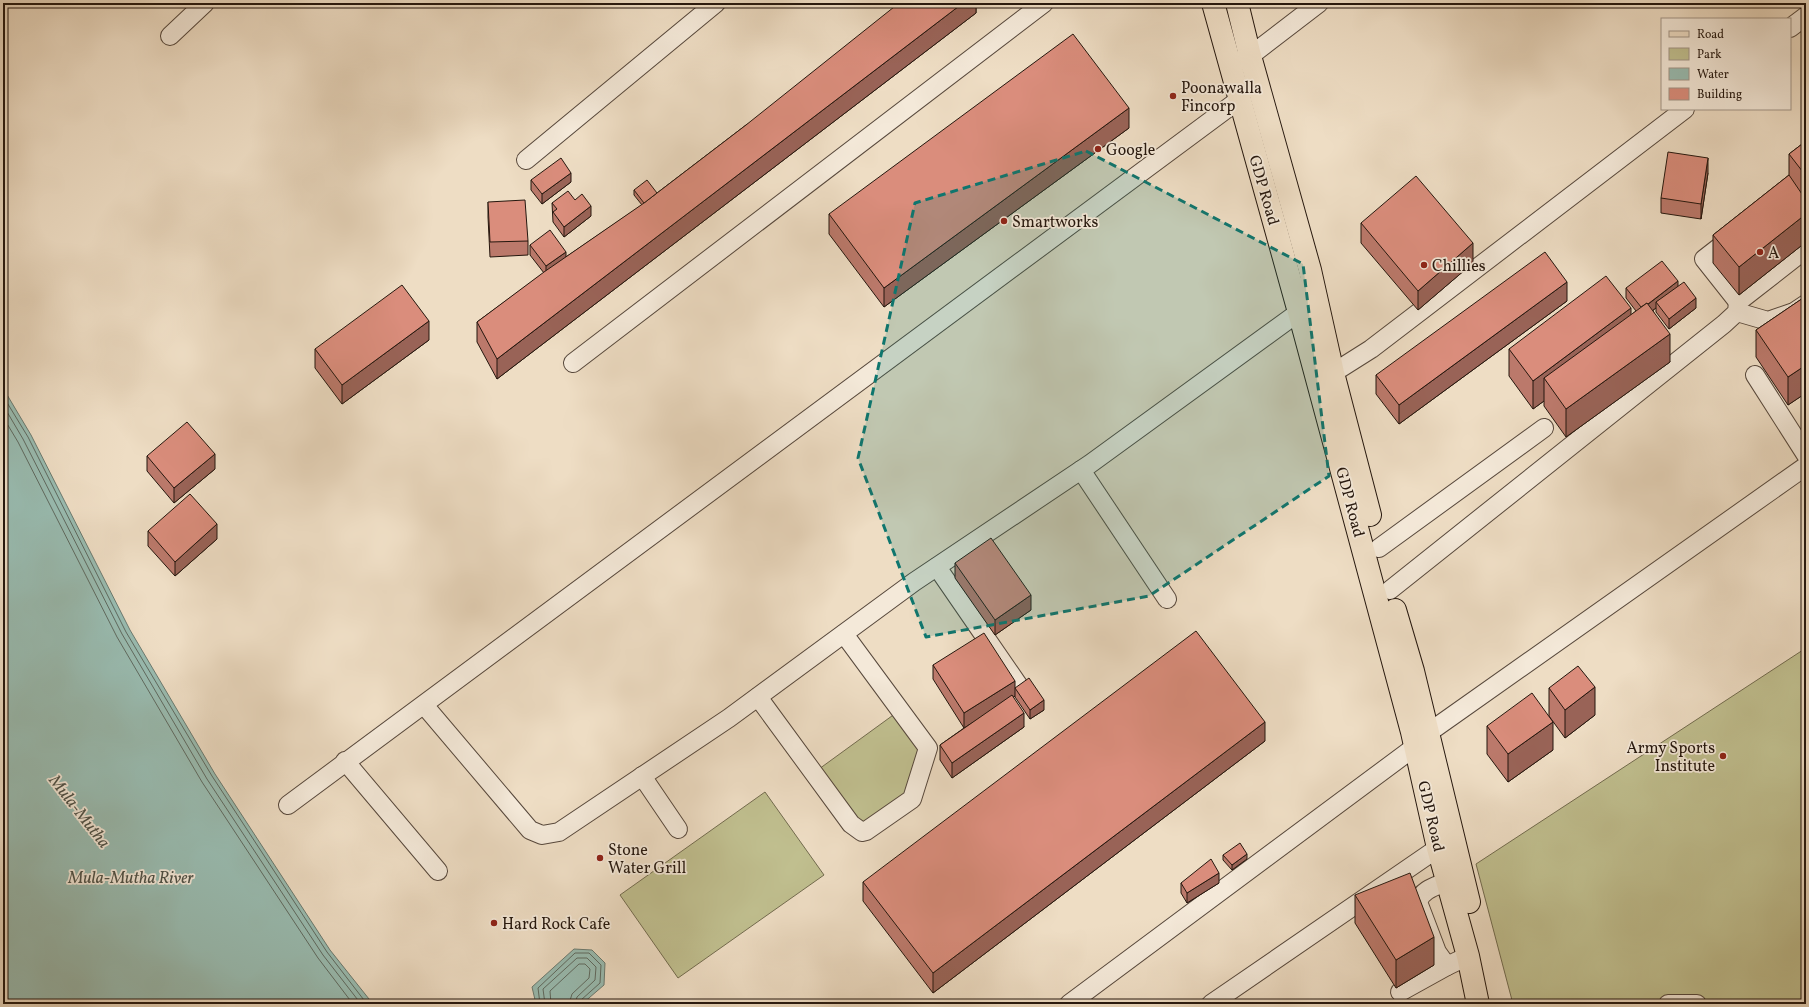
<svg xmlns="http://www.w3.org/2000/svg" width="1809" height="1007" font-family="Vollkorn,serif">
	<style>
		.green { fill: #c0bf8f; stroke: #726b4e }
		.water { fill: #99bcb1; stroke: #6b7a70 }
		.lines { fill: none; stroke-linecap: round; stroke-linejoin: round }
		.shore { stroke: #5f6a60; stroke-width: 1 }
		.minor-casing { stroke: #57483c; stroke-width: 20 }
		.major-casing { stroke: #25170e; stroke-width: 24 }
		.minor { stroke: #f4e9d9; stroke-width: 18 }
		.major { stroke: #eeddc4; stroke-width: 22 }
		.wall { fill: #bb796b; stroke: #25170e }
		.shaded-wall { fill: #996357; stroke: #25170e }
		.building { fill: #da8d7c; stroke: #25170e }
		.marked { fill: #0f766e; fill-opacity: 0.2; stroke: #0f766e; stroke-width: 3; stroke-dasharray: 8 5; stroke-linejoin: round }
		.poi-dot { fill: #8f2418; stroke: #f4e9d9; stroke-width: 1.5 }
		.labels { text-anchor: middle; stroke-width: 3.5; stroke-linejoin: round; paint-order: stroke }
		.poi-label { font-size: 16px; fill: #25170e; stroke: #f4e9d9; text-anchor: start }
		.street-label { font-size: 16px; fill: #25170e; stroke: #f4e9d9 }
		.water-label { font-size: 17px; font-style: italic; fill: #4e5147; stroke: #f4e9d9 }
	</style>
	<rect width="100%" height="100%" fill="#eeddc4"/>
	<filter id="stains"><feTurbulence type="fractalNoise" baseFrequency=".005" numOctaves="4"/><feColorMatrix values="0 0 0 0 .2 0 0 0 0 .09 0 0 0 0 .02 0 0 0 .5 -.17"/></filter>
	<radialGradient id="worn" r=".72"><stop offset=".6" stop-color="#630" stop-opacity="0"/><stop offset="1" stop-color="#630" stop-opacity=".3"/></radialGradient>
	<g class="green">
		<path d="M1806 648V1004H1513L1476 864Z"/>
		<path d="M896 713 921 748 910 795 863 830 819 769Z"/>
		<path d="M765 792 824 875 678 978 620 895Z"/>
	</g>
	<g class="water">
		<path d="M3 388 31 435 130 630 215 774 330 950 373 1004H3Z"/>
		<path d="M574 949 592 950 605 963 604 985 582 1004H536L532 987Z"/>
	</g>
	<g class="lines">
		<g class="shore">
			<path d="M3 396 28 437 126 632 212 776 327 952 367 1004"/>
			<path d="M3 405 23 439 122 634 207 779 323 955 361 1004"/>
			<path d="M3 417 18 442 117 637 202 782 318 958 353 1004"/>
			<path d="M540 1004 538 988 575 953H589L601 965 600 983 581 1000 580 1004"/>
			<path d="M545 1004 543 989 577 958H587L596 967 595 980 577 997 575 1004"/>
			<path d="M551 1004 550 991 579 964H585L590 969 589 978 572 994 569 1004"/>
		</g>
		<defs>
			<g id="minor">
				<path d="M1790 28 1806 16"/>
				<path d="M170 36 205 3"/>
				<path d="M1239 61 1250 56 1319 3"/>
				<path d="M526 160 716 3"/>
				<path d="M1731 238 1704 259 1738 302"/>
				<path d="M1737 312 1768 321 1794 312 1806 304"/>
				<path d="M573 363 1044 3"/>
				<path d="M1333 373 1371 349 1685 109"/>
				<path d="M1755 375 1806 455"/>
				<path d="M1081 470 1167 599"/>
				<path d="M1379 548 1544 428"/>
				<path d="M937 567 1021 689"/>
				<path d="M1390 590 1724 324 1737 312 1738 302 1806 249"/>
				<path d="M758 697 851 824 862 832 866 831 912 799 928 748 844 634"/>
				<path d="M424 705 530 830 542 835 559 832 729 718 914 582 1090 464 1299 312"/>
				<path d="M345 761 438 871"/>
				<path d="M642 776 678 829"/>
				<path d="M288 805 1240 99"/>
				<path d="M1448 881C1437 886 1422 889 1418 902L1437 952 1447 966 1468 956"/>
				<path d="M1400 992 1447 966"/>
				<path d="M1069 1004 1416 746 1428 733 1806 466"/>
				<path d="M1211 1004 1438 848"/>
				<path d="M1668 1004H1697"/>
			</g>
			<g id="major">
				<path d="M1213 3 1299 312 1412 732 1438 848 1468 956 1478 1004"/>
				<path d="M1237 3 1250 56 1310 270 1333 373 1370 515"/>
				<path d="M1395 610 1413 671 1469 902"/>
			</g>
		</defs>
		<use href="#minor" class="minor-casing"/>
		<use href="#major" class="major-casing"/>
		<use href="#minor" class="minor"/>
		<use href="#major" class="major"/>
	</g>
	<g class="wall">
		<path d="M976 3V13L497 379 477 342V322L544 273 530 255V245L566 257 642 205 634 195V190L657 193 746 125Z"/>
		<path d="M1129 128 884 307 829 234V214Z"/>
		<path d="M1806 141V242L1739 295 1713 263V235L1789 175V154Z"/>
		<path d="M1708 173 1701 219 1661 213V198Z"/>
		<path d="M531 180 571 182 542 204 531 190Z"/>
		<path d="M575 200 591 216 564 237 553 222 552 203Z"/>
		<path d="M488 202 528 241V255L490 257 488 217Z"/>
		<path d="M1361 223 1473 263 1418 310 1361 243Z"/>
		<path d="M1678 286 1696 308 1669 329 1656 312V308L1653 310 1670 362 1566 437 1544 406V401L1533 409 1509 376V349L1631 315 1636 311 1626 298V288Z"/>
		<path d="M1806 296V393L1788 405 1756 357V330Z"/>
		<path d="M1567 301 1399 424 1376 394V375Z"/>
		<path d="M429 340 342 404 315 368V349Z"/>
		<path d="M147 456 215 469 174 503 147 471Z"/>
		<path d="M148 531 217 539 175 576 148 546Z"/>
		<path d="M955 563 1031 610 995 635 955 578Z"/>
		<path d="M933 665 1015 688 1044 710 1030 719 1015 697V696L1013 697 1024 727 952 778 940 760V745L964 728 933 679Z"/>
		<path d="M1549 688 1595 715 1565 738 1549 716Z"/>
		<path d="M1487 726 1553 750 1508 782 1487 754Z"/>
		<path d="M1265 741 933 993 863 901V882Z"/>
		<path d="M1223 855 1247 859 1232 870 1223 860Z"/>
		<path d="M1181 883H1219L1187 903 1181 893Z"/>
		<path d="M1355 895 1434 965 1396 988 1355 923Z"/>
	</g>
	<g class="shaded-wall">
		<path d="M963 3H976V13L497 379V359Z"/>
		<path d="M1129 108V128L884 307V288Z"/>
		<path d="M1708 158V173L1701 219V204Z"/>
		<path d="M571 173V182L542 204V194Z"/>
		<path d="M591 206V216L564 237V227Z"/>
		<path d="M1806 214V242L1739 295V267Z"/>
		<path d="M1473 243V263L1418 310V291Z"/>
		<path d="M566 252V262L546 276V266Z"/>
		<path d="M1678 281V291L1656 302V308L1642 318V309Z"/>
		<path d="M1567 282V301L1399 424V405Z"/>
		<path d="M1696 298V308L1669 329V319Z"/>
		<path d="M1631 308V336L1544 378V401L1533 409V381Z"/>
		<path d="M429 321V340L342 404V385Z"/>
		<path d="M1670 334V362L1566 437V409Z"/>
		<path d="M1806 365V393L1788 405V377Z"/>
		<path d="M215 454V469L174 503V488Z"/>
		<path d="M217 524V539L175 576V562Z"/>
		<path d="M1031 595V610L995 635V620Z"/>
		<path d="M1015 681V696L964 728V713Z"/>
		<path d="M1595 687V715L1565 738V710Z"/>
		<path d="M1044 700V710L1030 719V710Z"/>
		<path d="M1024 713V727L952 778V763Z"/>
		<path d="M1265 722V741L933 993V973Z"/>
		<path d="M1553 722V750L1508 782V754Z"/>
		<path d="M1247 854V859L1232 870V865Z"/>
		<path d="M1219 873V883L1187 903V893Z"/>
		<path d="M1434 937V965L1396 988V960Z"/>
	</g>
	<g class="building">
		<path d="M899 3H963L497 359 477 322 544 272 644 203 746 125Z"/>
		<path d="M1073 34 1129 108 884 288 829 214Z"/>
		<path d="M1806 141V176L1789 154Z"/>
		<path d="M1668 152 1708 158 1701 204 1661 198Z"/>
		<path d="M561 158 571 173 542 194 531 180Z"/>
		<path d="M1789 175 1806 200V214L1739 267 1713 235Z"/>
		<path d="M1416 176 1473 243 1418 291 1361 223Z"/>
		<path d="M647 180 657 193 644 203 634 190Z"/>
		<path d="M568 191 575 200 582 194 591 206 564 227 553 212 557 209 552 203Z"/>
		<path d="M525 200 528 241 490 242 488 202Z"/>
		<path d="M550 230 566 252 546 266 530 245Z"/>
		<path d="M1545 252 1567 282 1399 405 1376 375Z"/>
		<path d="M1662 261 1678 281 1648 304 1647 303 1641 307 1626 288Z"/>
		<path d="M1606 276 1631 308 1533 381 1509 349Z"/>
		<path d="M1684 282 1696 298 1669 319 1656 302Z"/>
		<path d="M402 285 429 321 342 385 315 349Z"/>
		<path d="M1806 296V365L1788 377 1756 330Z"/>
		<path d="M1647 303 1670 334 1566 409 1544 378Z"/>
		<path d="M187 422 215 454 174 488 147 456Z"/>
		<path d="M190 494 217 524 175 562 148 531Z"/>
		<path d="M991 538 1031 595 995 620 955 563Z"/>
		<path d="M1196 631 1265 722 933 973 863 882Z"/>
		<path d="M984 633 1015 681 964 713 933 665Z"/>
		<path d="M1578 666 1595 687 1565 710 1549 688Z"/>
		<path d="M1029 678 1044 700 1030 710 1015 688Z"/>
		<path d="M1532 693 1553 722 1508 754 1487 726Z"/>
		<path d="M1012 695 1024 713 952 763 940 745Z"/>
		<path d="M1240 843 1247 854 1232 865 1223 855Z"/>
		<path d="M1211 859 1219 873 1187 893 1181 883Z"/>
		<path d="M1410 873 1434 937 1396 960 1355 895Z"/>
	</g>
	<path class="marked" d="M1086 151 1303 264 1329 476 1149 596 926 637 858 458 915 203Z"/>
	<g class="poi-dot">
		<circle cx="1173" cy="96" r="4"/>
		<circle cx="1098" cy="149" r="4"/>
		<circle cx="1004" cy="221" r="4"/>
		<circle cx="1760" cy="252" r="4"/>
		<circle cx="1424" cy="265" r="4"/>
		<circle cx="1723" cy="756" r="4"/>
		<circle cx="600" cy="858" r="4"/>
		<circle cx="494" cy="923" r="4"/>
	</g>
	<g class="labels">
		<g class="poi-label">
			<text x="1181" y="93">Poonawalla<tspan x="1181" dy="18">Fincorp</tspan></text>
			<text x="1106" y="155">Google</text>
			<text x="1012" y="227">Smartworks</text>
			<text x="1768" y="258">A</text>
			<text x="1432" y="271">Chillies</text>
			<text x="1715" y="753" text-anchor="end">Army Sports<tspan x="1715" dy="18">Institute</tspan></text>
			<text x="608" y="855">Stone<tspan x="608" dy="18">Water Grill</tspan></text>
			<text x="502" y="929">Hard Rock Cafe</text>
		</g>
		<g class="street-label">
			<text transform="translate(1265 190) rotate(74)" y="6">GDP Road</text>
			<text transform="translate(1351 502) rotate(75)" y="6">GDP Road</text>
			<text transform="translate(1432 816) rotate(77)" y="6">GDP Road</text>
		</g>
		<g class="water-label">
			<text transform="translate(80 811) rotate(52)" y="6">Mula-Mutha</text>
			<text x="131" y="883">Mula-Mutha River</text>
		</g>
	</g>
	<rect width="1809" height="1007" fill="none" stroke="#eeddc4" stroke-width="16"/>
	<rect x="4" y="4" width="1801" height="999" fill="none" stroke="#25170e" stroke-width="2"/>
	<rect x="8" y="8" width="1793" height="991" fill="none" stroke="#25170e"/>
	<rect x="1661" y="18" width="130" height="92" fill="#f4e9d9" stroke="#a19588"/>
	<rect x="1669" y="31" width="20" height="6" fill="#eeddc4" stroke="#a19588"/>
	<text x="1697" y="38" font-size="12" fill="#25170e">Road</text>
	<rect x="1669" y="48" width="20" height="12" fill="#c0bf8f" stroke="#a19588"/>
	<text x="1697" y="58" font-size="12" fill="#25170e">Park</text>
	<rect x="1669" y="68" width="20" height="12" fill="#99bcb1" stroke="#a19588"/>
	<text x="1697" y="78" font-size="12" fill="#25170e">Water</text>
	<rect x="1669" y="88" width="20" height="12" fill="#da8d7c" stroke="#a19588"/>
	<text x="1697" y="98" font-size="12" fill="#25170e">Building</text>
	<rect width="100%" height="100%" filter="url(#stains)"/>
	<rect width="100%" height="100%" fill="url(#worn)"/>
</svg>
